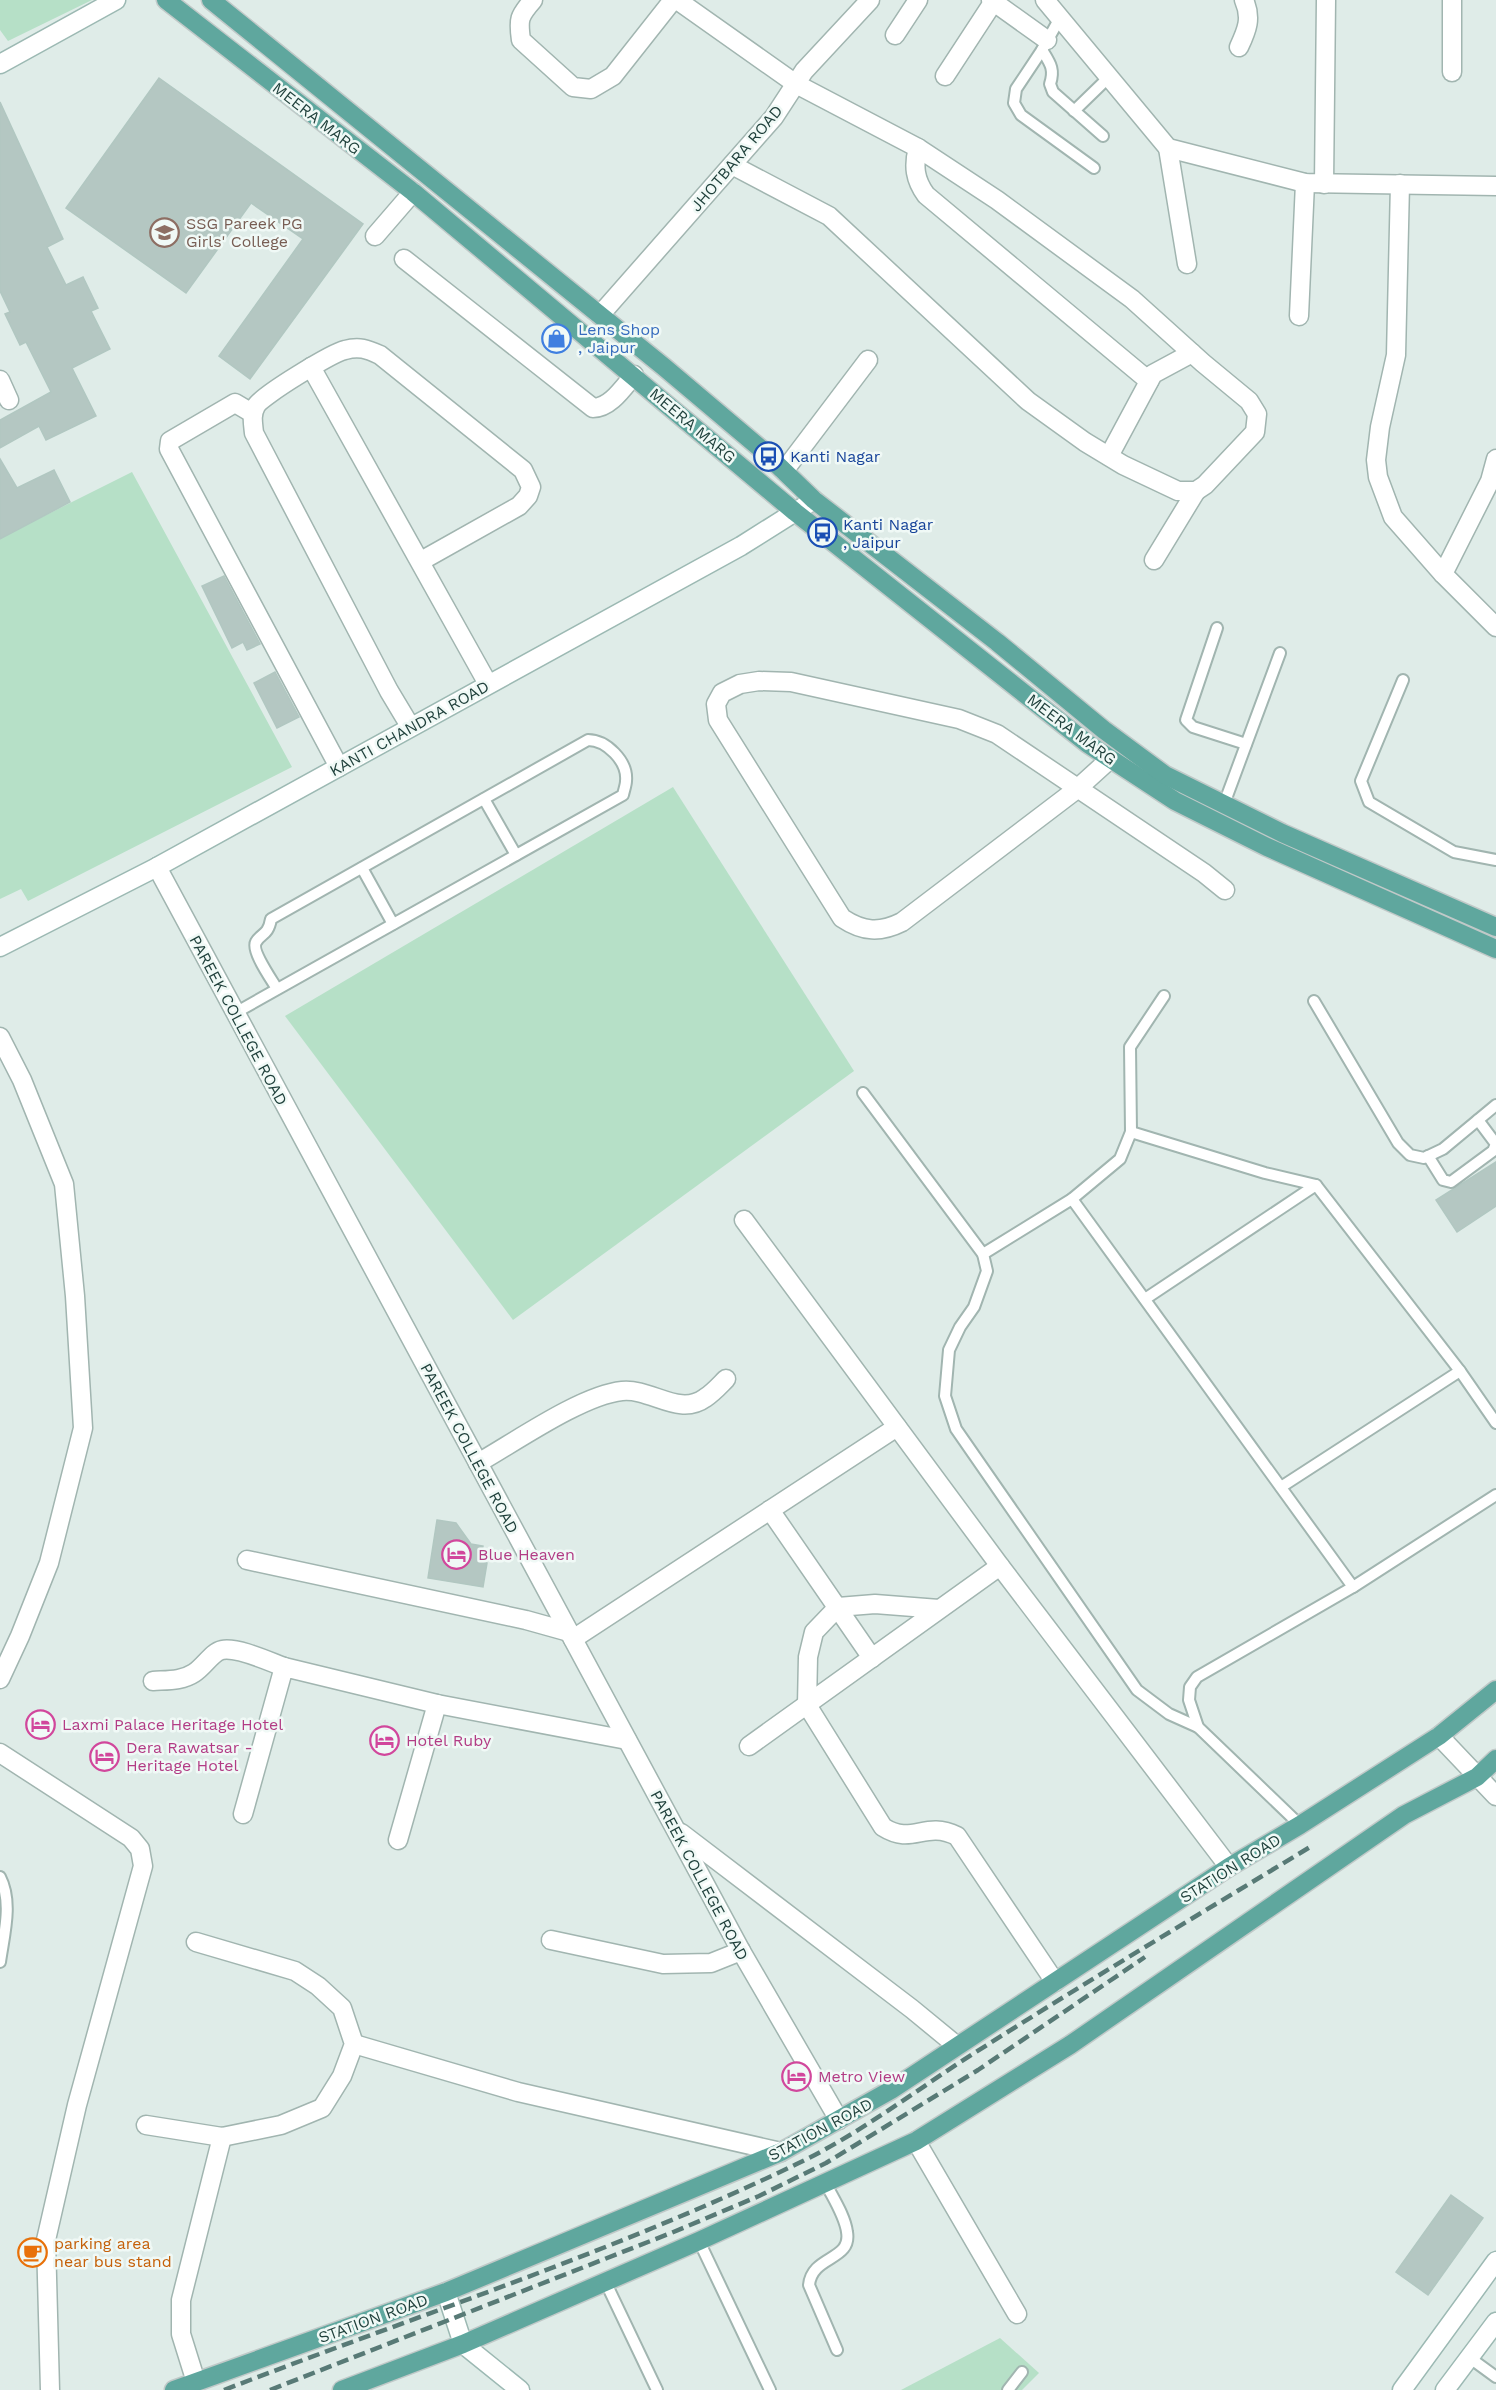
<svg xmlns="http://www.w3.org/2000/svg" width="1496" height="2390" font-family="'Work Sans',sans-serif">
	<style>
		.green { fill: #b6e0c7 }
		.building { fill: #b4c7c2; stroke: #b1c7c1; stroke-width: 1.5 }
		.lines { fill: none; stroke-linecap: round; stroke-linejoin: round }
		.lane-casing { stroke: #a1b5b0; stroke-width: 14 }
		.street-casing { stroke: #a1b5b0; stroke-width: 21 }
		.secondary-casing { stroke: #9cb9b3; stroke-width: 21 }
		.primary-casing { stroke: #c0c9c8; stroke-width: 21 }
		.lane { stroke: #fff; stroke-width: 10 }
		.street { stroke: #fff; stroke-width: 18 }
		.secondary { stroke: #fff; stroke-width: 18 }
		.primary { stroke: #5fa79e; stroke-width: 18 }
		.rail { stroke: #587a76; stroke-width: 4.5; stroke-dasharray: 12 6; stroke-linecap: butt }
		.labels { text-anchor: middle; stroke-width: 5; stroke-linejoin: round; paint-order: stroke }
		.street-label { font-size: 16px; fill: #1e3f3a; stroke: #f0f9f6 }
		.education-label { font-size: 16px; fill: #785e54; stroke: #f0f9f6; text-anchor: start }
		.shop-label { font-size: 16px; fill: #366cbe; stroke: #f0f9f6; text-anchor: start }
		.transit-label { font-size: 16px; fill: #164399; stroke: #f0f9f6; text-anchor: start }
		.hotel-label { font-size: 16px; fill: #b23c85; stroke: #f0f9f6; text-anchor: start }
		.food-label { font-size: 16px; fill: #c56008; stroke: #f0f9f6; text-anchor: start }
	</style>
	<rect width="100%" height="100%" fill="#dfece8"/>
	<g class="green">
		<path d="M0 0H92L8 41 0 30Z"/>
		<path d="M132 472 292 767 28 901 21 889 0 899V530L4 536Z"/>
		<path d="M673 787 854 1071 513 1320 285 1016Z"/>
		<path d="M1000 2338 1039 2373 1022 2390H901Z"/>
	</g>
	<g class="building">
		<path d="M159 78 363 224 250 379 219 356 303 239 251 203 186 293 66 208Z"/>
		<path d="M0 102 63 239 47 247 66 285 83 277 98 308 91 311 110 349 72 368 96 416 46 440 39 426 0 448V420L51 392 26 342 20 345 5 314 10 312 0 291Z"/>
		<path d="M0 459 17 488 54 470 70 502 0 539Z"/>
		<path d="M224 576 260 644 247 650 243 642 232 648 202 586Z"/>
		<path d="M275 672 299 717 277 728 254 683Z"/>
		<path d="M1496 1162V1206L1457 1232 1436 1200Z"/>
		<path d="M437 1520 456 1523 471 1544 483 1546 480 1561 487 1563 483 1587 428 1578Z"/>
		<path d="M1451 2195 1483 2218 1428 2295 1396 2272Z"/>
		<rect x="26" y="2239" width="9" height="25"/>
	</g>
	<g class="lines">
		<defs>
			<g id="lane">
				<path d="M1060 18 1042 50 1016 89 1014 103 1021 115 1094 168"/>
				<path d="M1042 50C1050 63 1055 69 1050 84L1053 92 1103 136"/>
				<path d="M1074 111 1108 78"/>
				<path d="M1217 628 1186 720 1193 727 1246 744"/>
				<path d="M1403 680 1361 781 1369 802 1454 852 1496 860"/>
				<path d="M484 799 516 855"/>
				<path d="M1224 804 1280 653"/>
				<path d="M362 868 393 924"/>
				<path d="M1314 1001 1398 1143 1410 1155 1424 1158 1443 1149 1496 1105"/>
				<path d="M235 1013 623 795C624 790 626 785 626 781 628 761 606 740 588 740L271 919C268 936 261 933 256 942 251 951 272 980 277 989"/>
				<path d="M863 1093 983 1254 987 1271 974 1307 960 1327 949 1350 945 1396 956 1429 1137 1690 1169 1714 1198 1727"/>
				<path d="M1131 1132 1130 1047 1164 996"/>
				<path d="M1428 1156 1443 1180 1451 1182 1493 1151 1496 1144 1478 1120"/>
				<path d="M1072 1199 1353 1587"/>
				<path d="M983 1254 1072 1199 1120 1159 1131 1132 1265 1173 1316 1185 1460 1371 1496 1423"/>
				<path d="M1145 1299 1316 1185"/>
				<path d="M1281 1487 1460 1371"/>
				<path d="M1300 1825 1198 1727 1189 1700 1190 1687 1197 1677 1353 1587 1496 1495"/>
				<path d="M0 1877C13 1902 4 1934 0 1962"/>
				<path d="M826 2184C833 2198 845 2216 847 2232 852 2261 812 2255 809 2285L837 2350"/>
				<path d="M699 2241 770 2390"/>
				<path d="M605 2281 657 2390"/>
				<path d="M1470 2358 1496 2377"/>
				<path d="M1008 2390 1022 2372"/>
			</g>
			<g id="street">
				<path d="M533 0C519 16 518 19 521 40L573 87 591 89 613 76 673 0"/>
				<path d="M677 0 796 84 918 148 997 200 1132 299 1203 363 1249 401 1257 414 1255 432 1205 485 1196 491H1178L1123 465 1085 442 1028 401 829 216 732 165"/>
				<path d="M991 0 1047 40"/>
				<path d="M1045 0 1168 148 1305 183 1496 186"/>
				<path d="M895 35 918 0"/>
				<path d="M1239 47C1247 30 1252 18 1244 0"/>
				<path d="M1452 72V0"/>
				<path d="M945 76 994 1"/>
				<path d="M918 148C913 166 915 180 926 195L1149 381"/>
				<path d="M1168 148 1187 264"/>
				<path d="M1324 184 1326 0"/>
				<path d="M1400 184 1396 355 1380 427 1376 460 1378 477 1393 517 1443 574 1496 627"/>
				<path d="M375 236 413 192"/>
				<path d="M404 259 593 408C610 408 623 388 634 375"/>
				<path d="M600 315 774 117 804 71 870 0"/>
				<path d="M1299 316 1305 183"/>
				<path d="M311 367 488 684"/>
				<path d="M0 380 9 400"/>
				<path d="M252 413 235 403 170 441 169 449 339 767"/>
				<path d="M1109 456 1153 374 1192 353"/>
				<path d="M784 471 868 360"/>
				<path d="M1154 560 1196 491"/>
				<path d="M1443 574 1490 481 1496 459"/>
				<path d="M410 726 389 691 254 433C253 423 251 415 256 406 261 396 332 353 345 350 359 346 367 349 380 355L523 470 531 487 528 496 519 506 421 561"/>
				<path d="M1110 759 1077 789 902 922C880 933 863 932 842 918L718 720 716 704 722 693 740 684 759 681 791 682 959 719 997 734 1204 873 1225 890"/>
				<path d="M157 867 741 1951 839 2120"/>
				<path d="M0 1037 22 1080 64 1184 75 1296 83 1428 49 1563 20 1636 0 1679"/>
				<path d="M744 1220 1000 1566 1229 1867"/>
				<path d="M478 1463C515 1442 582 1395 622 1391 651 1388 679 1417 705 1398 713 1393 719 1386 726 1379"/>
				<path d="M770 1510 872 1658"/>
				<path d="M247 1560 526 1620 569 1632"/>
				<path d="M939 1609 875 1604 838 1607 814 1632 808 1657 807 1705 883 1827C913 1846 924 1820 957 1836L1055 1982"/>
				<path d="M573 1639 897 1427"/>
				<path d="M153 1681C167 1680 182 1681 194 1673 204 1667 212 1652 222 1650 238 1647 268 1661 284 1667"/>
				<path d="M1439 1736 1496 1796"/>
				<path d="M749 1746 1000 1566"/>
				<path d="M0 1753 131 1838 140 1849 143 1866 77 2105 46 2240 50 2390"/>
				<path d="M243 1814 284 1667 437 1704 627 1740"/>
				<path d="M681 1833 912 2009 957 2046"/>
				<path d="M398 1840 437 1704"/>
				<path d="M551 1940 663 1964 711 1963 741 1951"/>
				<path d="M354 2044 518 2092 781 2152"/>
				<path d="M146 2125 222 2137 281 2125 322 2108 342 2076 354 2044 342 2008 318 1986 295 1971 196 1942"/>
				<path d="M916 2141 1017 2314"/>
				<path d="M196 2382 181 2334V2300L222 2137"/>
			</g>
			<g id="secondary">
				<path d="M0 64 116 0"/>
				<path d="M0 947 157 867 741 546 814 500"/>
				<path d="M446 2292 463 2344 520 2390"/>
				<path d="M1402 2390 1496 2261"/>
				<path d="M1445 2390 1496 2322"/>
			</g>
			<g id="primary">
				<path d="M166 0 413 192 795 512 1088 744 1175 801 1267 847 1496 949"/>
				<path d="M211 0 664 367 761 449 814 500 997 642 1104 730 1165 775 1282 833 1496 927"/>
				<path d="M174 2390 446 2292 781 2152 891 2090 1229 1867 1300 1825 1439 1736 1496 1690"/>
				<path d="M342 2390 463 2344 699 2241 916 2141 1070 2045 1404 1815 1477 1777 1496 1759"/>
			</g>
		</defs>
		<use href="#lane" class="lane-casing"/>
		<use href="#street" class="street-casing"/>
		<use href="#secondary" class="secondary-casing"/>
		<use href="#primary" class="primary-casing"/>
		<use href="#lane" class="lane"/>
		<use href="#street" class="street"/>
		<use href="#secondary" class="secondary"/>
		<use href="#primary" class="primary"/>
		<g class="rail">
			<path d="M224 2390C418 2315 618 2251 805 2160 865 2130 919 2088 976 2052 1086 1982 1198 1915 1310 1847"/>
			<path d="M270 2390 671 2233 759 2196 826 2163 978 2070 1145 1957"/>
		</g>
	</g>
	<defs>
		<symbol id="university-ring" viewBox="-11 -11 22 22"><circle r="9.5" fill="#f0f9f6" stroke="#8d6e63" stroke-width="1.5"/><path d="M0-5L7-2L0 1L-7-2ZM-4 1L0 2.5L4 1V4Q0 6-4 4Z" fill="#8d6e63"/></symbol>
		<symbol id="shop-ring" viewBox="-11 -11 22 22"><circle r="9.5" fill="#f0f9f6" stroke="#3f7fe0" stroke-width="1.5"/><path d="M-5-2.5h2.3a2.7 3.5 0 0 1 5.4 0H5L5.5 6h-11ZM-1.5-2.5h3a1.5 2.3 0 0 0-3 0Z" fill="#3f7fe0"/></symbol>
		<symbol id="bus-ring" viewBox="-11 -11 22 22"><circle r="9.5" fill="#f0f9f6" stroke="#1a4fb4" stroke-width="1.5"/><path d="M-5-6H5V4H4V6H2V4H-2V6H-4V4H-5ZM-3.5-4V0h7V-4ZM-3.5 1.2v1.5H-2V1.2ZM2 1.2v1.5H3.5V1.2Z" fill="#1a4fb4"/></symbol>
		<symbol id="hotel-ring" viewBox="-11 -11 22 22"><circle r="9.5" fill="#f0f9f6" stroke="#d1479c" stroke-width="1.5"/><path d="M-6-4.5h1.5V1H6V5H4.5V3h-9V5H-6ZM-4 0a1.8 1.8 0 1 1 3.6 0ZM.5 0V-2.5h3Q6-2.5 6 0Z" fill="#d1479c"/></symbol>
		<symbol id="cafe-ring" viewBox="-11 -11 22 22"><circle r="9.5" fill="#f0f9f6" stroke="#e8710a" stroke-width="1.5"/><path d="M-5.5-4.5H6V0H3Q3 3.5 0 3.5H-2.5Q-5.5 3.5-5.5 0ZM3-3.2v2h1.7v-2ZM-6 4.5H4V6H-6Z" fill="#e8710a"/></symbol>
	</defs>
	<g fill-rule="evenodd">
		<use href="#university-ring" x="148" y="216" width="33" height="33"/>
		<use href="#shop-ring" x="540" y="322" width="33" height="33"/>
		<use href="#bus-ring" x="752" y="440" width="33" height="33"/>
		<use href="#bus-ring" x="806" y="516" width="33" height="33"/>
		<use href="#hotel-ring" x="440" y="1538" width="33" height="33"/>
		<use href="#hotel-ring" x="24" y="1708" width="33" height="33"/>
		<use href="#hotel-ring" x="368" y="1724" width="33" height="33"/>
		<use href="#hotel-ring" x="88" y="1740" width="33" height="33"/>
		<use href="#hotel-ring" x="780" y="2060" width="33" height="33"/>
		<use href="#cafe-ring" x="16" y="2236" width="33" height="33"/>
	</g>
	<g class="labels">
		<g class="street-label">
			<text transform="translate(317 118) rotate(38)" y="6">MEERA MARG</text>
			<text transform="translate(736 158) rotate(-50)" y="6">JHOTBARA ROAD</text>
			<text transform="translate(693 425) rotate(40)" y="6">MEERA MARG</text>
			<text transform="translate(409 728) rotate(-29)" y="6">KANTI CHANDRA ROAD</text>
			<text transform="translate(1072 729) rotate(37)" y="6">MEERA MARG</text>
			<text transform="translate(239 1020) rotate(62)" y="6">PAREEK COLLEGE ROAD</text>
			<text transform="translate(470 1448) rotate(62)" y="6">PAREEK COLLEGE ROAD</text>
			<text transform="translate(1230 1868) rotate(-32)" y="6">STATION ROAD</text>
			<text transform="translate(700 1875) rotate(62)" y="6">PAREEK COLLEGE ROAD</text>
			<text transform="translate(820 2129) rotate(-28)" y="6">STATION ROAD</text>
			<text transform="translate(373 2318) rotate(-20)" y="6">STATION ROAD</text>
		</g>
		<g class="education-label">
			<text x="186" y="229">SSG Pareek PG<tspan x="186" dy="18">Girls' College</tspan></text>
		</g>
		<g class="shop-label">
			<text x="578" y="335">Lens Shop<tspan x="578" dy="18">, Jaipur</tspan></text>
		</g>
		<g class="transit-label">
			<text x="790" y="462">Kanti Nagar</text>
			<text x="843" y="530">Kanti Nagar<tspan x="843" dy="18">, Jaipur</tspan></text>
		</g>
		<g class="hotel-label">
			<text x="478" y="1560">Blue Heaven</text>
			<text x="62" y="1730">Laxmi Palace Heritage Hotel</text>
			<text x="406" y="1746">Hotel Ruby</text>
			<text x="126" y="1753">Dera Rawatsar -<tspan x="126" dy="18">Heritage Hotel</tspan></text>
			<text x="818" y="2082">Metro View</text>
		</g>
		<g class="food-label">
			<text x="54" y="2249">parking area<tspan x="54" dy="18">near bus stand</tspan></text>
		</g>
	</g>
</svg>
